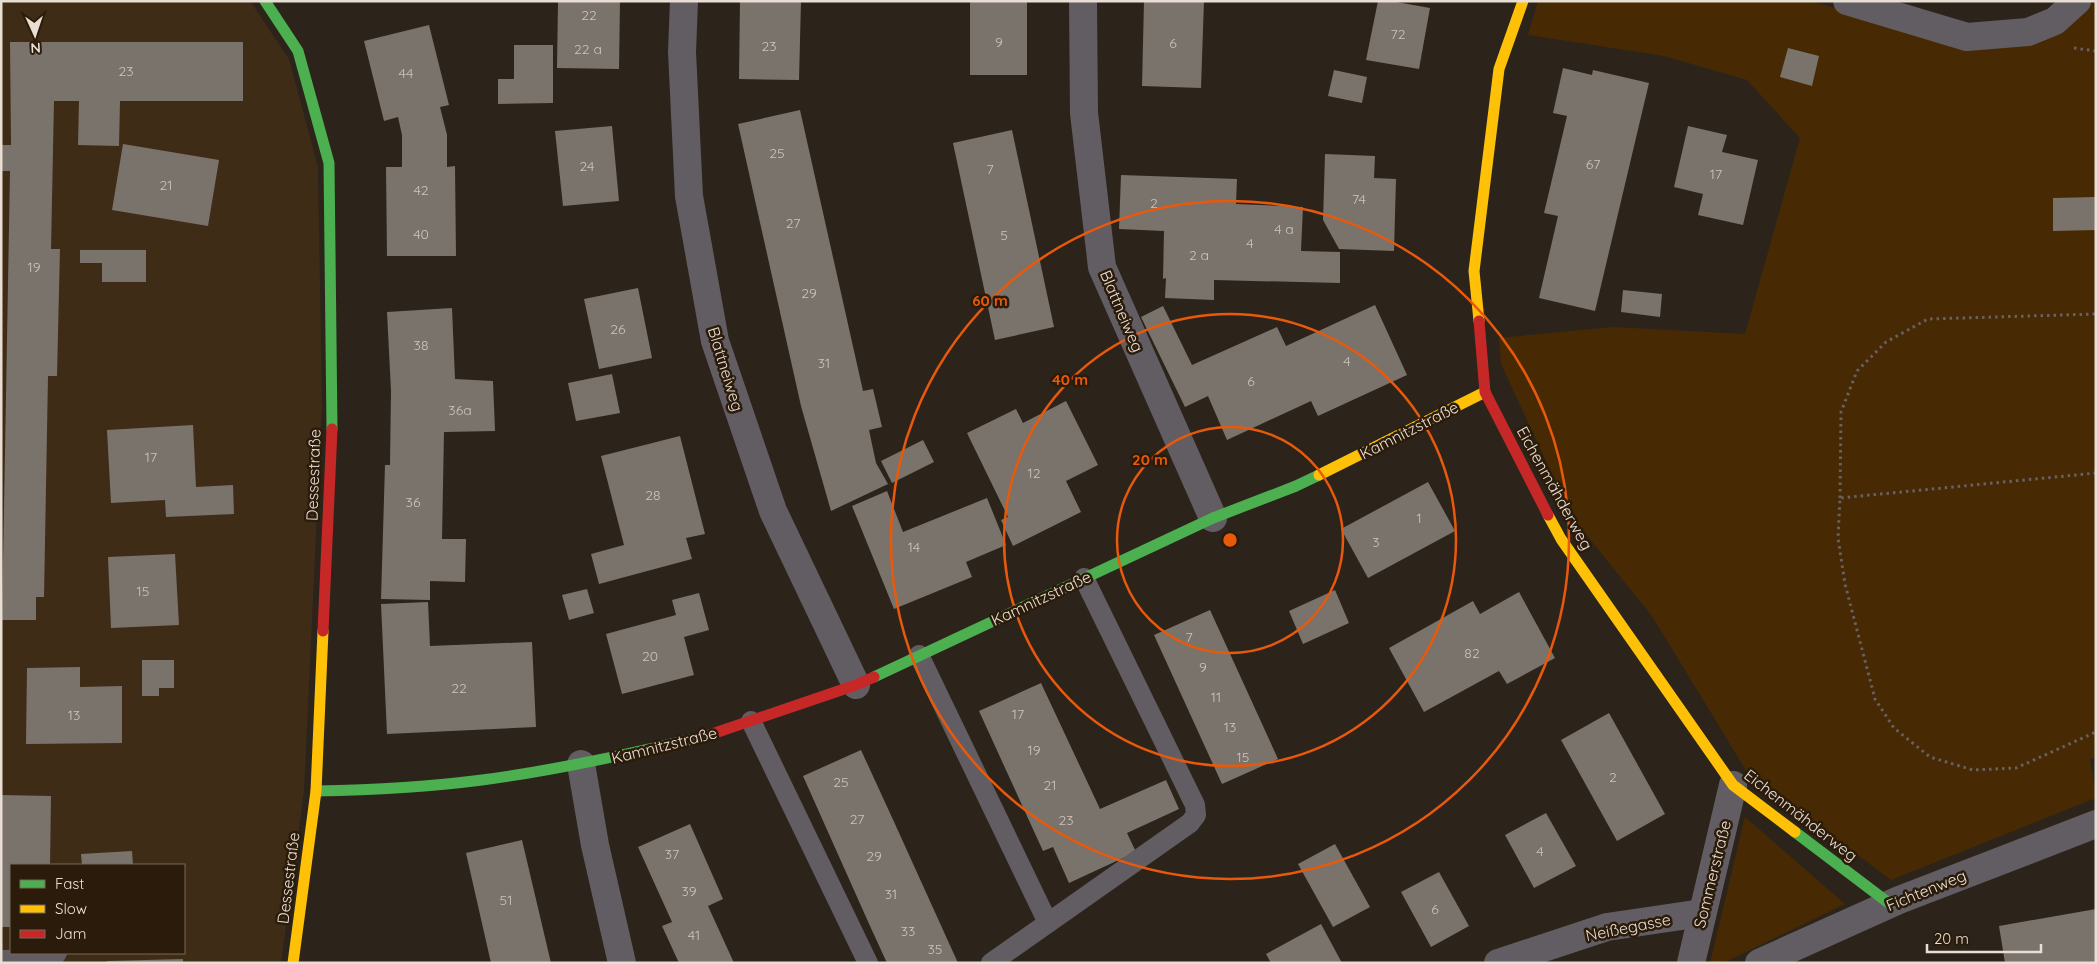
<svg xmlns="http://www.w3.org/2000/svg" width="2097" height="964" font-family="Quicksand,sans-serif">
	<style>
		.built { fill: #3f2c17; fill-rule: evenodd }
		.green { fill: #472a04 }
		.building { fill: #7a736b }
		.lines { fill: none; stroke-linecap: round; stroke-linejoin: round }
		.path { stroke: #676162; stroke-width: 3; stroke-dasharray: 2.5 4; stroke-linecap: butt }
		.lane { stroke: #625d62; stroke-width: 20 }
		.street { stroke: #625d62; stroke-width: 28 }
		.fast { stroke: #4caf50; stroke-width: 11 }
		.slow { stroke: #ffc107; stroke-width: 11 }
		.jam { stroke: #c62828; stroke-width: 11 }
		.ring { fill: none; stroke: #e8590c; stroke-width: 2.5 }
		.labels { text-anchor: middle; stroke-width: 5; stroke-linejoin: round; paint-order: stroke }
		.number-label { font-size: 14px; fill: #cdc3ba }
		.street-label { font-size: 16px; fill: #e9ded4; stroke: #2a1b0a }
		.centre { fill: #e8590c; stroke: #2a1b0a; stroke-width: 2.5 }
		.ring-label { font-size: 15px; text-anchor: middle; font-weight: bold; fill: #e8590c; stroke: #2a1b0a; stroke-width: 5; stroke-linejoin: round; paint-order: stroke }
	</style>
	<rect width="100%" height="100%" fill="#2c241b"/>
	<path class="built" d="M1 1H250L289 59 318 167 322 405 304 791 281 963H1ZM11 865H184V953H11Z"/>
	<g class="green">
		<path d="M1538 1H1811L1966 47 2067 26 2092 1H2096V757L2090 759 2096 798 1891 880 1747 772 1652 616 1572 517 1501 364 1499 338 1613 327 1745 334 1800 138 1747 80 1664 56 1528 35Z"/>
		<path d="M1745 817 1845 904 1723 963H1710Z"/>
	</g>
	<g class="building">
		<path d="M558 1H620L619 69 557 68Z"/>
		<path d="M740 1H801L799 80 739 79Z"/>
		<rect x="970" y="1" width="57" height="74"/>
		<path d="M1144 1H1204L1201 88 1142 86Z"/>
		<path d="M1378 1H1391L1430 8 1419 69 1366 60Z"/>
		<path d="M429 25 449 105 440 107 447 135V167L455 166 456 256H387L386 167H402V135L398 117 384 121 364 41Z"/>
		<path d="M10 42H243V101H120L119 146 78 145 79 101H54L51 249H60L57 376H48L44 597H36V620H2L10 171H1V145H11Z"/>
		<path d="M514 45H553V103L498 104V79H514Z"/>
		<path d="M1788 48 1819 56 1812 86 1780 77Z"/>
		<path d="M1563 68 1592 75 1593 70 1649 83 1595 311 1539 298 1558 216 1544 213 1567 116 1553 113Z"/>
		<path d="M1334 70 1367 77 1362 103 1328 96Z"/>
		<path d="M800 110 863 391 873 389 882 427 869 430 876 463 888 484 831 511 801 406 738 124Z"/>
		<path d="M612 126 619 201 563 206 555 131Z"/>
		<path d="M1688 126 1727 135 1722 152 1758 160 1743 225 1698 215 1703 194 1674 187Z"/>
		<path d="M1012 130 1054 327 995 340 953 143Z"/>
		<path d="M123 144 219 160 208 226 112 210Z"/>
		<path d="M1325 154 1375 156 1374 178 1396 179 1394 251 1339 249 1323 220Z"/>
		<path d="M1121 175 1237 179 1236 204 1303 207 1301 251 1340 252V283L1214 280V300L1165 298 1166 278 1163 279 1164 231 1119 229Z"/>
		<path d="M2096 197V230L2053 231V198Z"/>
		<path d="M80 250H146V282H102V263H80Z"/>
		<path d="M638 288 652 358 599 369 584 299Z"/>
		<path d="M1623 290 1662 294 1660 317 1621 312Z"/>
		<path d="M1375 305 1407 375 1318 416 1311 401 1227 440 1208 396 1185 407 1141 317 1163 306 1192 365 1277 327 1286 346Z"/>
		<path d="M452 308 455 379 493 381 495 431 444 432 442 539H466L465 582 430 581V600L381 599 385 465H390L391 391 387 312Z"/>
		<path d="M612 374 620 413 576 421 568 383Z"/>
		<path d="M1066 401 1098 465 1066 481 1081 512 1013 546 1001 520 1008 517 967 433 1016 409 1023 423Z"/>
		<path d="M193 425 196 487 233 485 234 514 166 517 165 500 111 503 107 430Z"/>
		<path d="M680 436 705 534 686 538 692 559 599 584 591 554 624 545 601 456Z"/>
		<path d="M923 440 934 462 892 483 881 461Z"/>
		<path d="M1428 482 1455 531 1368 578 1341 529Z"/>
		<path d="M887 491 903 532 987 498 1006 545 966 562 972 577 894 609 852 506Z"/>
		<path d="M175 554 179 625 111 628 108 557Z"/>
		<path d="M587 589 594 613 569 620 562 595Z"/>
		<path d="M1335 590 1349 623 1303 644 1289 611Z"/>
		<path d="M1519 592 1555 658 1507 684 1499 671 1424 712 1389 648 1473 601 1480 614Z"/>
		<path d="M699 593 709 630 684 637 694 675 622 694 606 634 676 615 672 600Z"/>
		<path d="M428 602 430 646 532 642 536 727 387 734 381 604Z"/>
		<path d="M1210 610 1278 759 1222 784 1154 635Z"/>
		<path d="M142 660H174V688H159V696H142Z"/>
		<path d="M80 667V687L122 686V743L26 744 27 668Z"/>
		<path d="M1041 683 1100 809 1166 780 1179 809 1127 833 1136 852 1069 883 1053 847 1043 851 979 711Z"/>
		<path d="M1609 713 1665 814 1617 841 1561 740Z"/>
		<path d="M861 750 895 824 958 963H887L870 926 803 776Z"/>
		<path d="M1 795 51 796 50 865H11V927H1Z"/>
		<path d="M1546 813 1576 866 1534 888 1505 835Z"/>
		<path d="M690 824 723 899 708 906 734 963H679L662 926 672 922 638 847Z"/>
		<path d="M522 840 551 963H491L466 853Z"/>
		<path d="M1335 844 1370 907 1333 927 1298 864Z"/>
		<path d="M132 851 133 865H82L81 854Z"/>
		<path d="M1439 872 1469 926 1431 947 1401 892Z"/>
		<path d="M2096 909V963H2005L1999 926Z"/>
		<path d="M1321 924 1342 963H1271L1266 954Z"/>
		<path d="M183 959V963H107V961Z"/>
	</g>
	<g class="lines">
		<g class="path">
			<path d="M2074 48 2096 51"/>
			<path d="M2096 473 1840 498 1838 538 1845 584 1875 699 1894 728 1930 757 1973 770 2016 768 2096 732"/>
			<path d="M1840 498 1841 412 1857 371 1886 342 1928 319 2096 314"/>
		</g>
		<g class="lane">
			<path d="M919 655 1048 923"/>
			<path d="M751 721 868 963"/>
			<path d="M1 960H51L57 953"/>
			<path d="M991 963 1190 823 1196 815 1195 805 1084 578"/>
		</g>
		<g class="street">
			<path d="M684 1 682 52 689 196 715 341 773 511 856 685"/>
			<path d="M1083 1 1084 113 1102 267 1213 518"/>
			<path d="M1847 1 1967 37 2028 32 2055 21 2077 1"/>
			<path d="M581 764 595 845 622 963"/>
			<path d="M1498 963 1607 927 1702 913"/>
			<path d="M1691 963 1733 785"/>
			<path d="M1759 963 1899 900 2096 824"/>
		</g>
		<g class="fast">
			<path d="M265 1 298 51 329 163 332 429"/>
			<path d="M874 677 1213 518 1296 486 1319 475"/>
			<path d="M316 791C372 790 427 787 482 780 558 770 632 753 706 736"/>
			<path d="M1795 832 1890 904"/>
		</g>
		<g class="slow">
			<path d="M1479 321 1474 271 1499 69 1523 1"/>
			<path d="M1319 475 1485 392"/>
			<path d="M1548 515 1561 539 1733 785 1795 832"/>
			<path d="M293 963 316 791 323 631"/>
		</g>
		<g class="jam">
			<path d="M1479 321 1485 392 1548 515"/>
			<path d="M323 631 332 429"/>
			<path d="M706 736 856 685 874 677"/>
		</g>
	</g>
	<g class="ring">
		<circle cx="1230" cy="540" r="113"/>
		<circle cx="1230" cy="540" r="226"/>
		<circle cx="1230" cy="540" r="339"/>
	</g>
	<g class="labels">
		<g class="number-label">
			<text x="589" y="20">22</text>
			<text x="1398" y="39">72</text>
			<text x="999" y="47">9</text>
			<text x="1173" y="48">6</text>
			<text x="769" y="51">23</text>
			<text x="588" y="54">22 a</text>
			<text x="126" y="76">23</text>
			<text x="406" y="78">44</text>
			<text x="777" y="158">25</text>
			<text x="1593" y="169">67</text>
			<text x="587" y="171">24</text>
			<text x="990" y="174">7</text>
			<text x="1716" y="179">17</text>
			<text x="166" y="190">21</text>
			<text x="421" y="195">42</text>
			<text x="1359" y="204">74</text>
			<text x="1154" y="208">2</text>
			<text x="793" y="228">27</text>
			<text x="1284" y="234">4 a</text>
			<text x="421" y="239">40</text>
			<text x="1004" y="240">5</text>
			<text x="1250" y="248">4</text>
			<text x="1199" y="260">2 a</text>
			<text x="34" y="272">19</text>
			<text x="809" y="298">29</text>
			<text x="618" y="334">26</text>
			<text x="421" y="350">38</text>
			<text x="1347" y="366">4</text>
			<text x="824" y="368">31</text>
			<text x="1251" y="386">6</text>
			<text x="460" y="415">36a</text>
			<text x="151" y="462">17</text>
			<text x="1034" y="478">12</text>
			<text x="653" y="500">28</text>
			<text x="413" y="507">36</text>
			<text x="1419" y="523">1</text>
			<text x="1376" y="547">3</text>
			<text x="914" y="552">14</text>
			<text x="143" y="596">15</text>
			<text x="1189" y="642">7</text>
			<text x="1472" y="658">82</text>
			<text x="650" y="661">20</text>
			<text x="1203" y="672">9</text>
			<text x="459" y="693">22</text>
			<text x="1216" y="702">11</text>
			<text x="1018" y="719">17</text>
			<text x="74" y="720">13</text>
			<text x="1230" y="732">13</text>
			<text x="1034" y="755">19</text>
			<text x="1243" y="762">15</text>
			<text x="1613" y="782">2</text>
			<text x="841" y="787">25</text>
			<text x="1050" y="790">21</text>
			<text x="857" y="824">27</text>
			<text x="1066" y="825">23</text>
			<text x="1540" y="856">4</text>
			<text x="672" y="859">37</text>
			<text x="874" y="861">29</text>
			<text x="689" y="896">39</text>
			<text x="891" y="899">31</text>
			<text x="506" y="905">51</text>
			<text x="1435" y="914">6</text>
			<text x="908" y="936">33</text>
			<text x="694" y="940">41</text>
			<text x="935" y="954">35</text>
		</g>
		<g class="street-label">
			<text transform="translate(1122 311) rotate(67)" y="6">Blattneiweg</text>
			<text transform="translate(726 369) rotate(73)" y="6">Blattneiweg</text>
			<text transform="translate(1409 430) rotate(-27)" y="6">Kamnitzstraße</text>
			<text transform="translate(313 475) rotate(-88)" y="6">Dessestraße</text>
			<text transform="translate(1555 488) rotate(61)" y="6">Eichenmähderweg</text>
			<text transform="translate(1041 598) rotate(-25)" y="6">Kamnitzstraße</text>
			<text transform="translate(664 745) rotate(-14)" y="6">Kamnitzstraße</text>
			<text transform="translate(1801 815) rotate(38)" y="6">Eichenmähderweg</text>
			<text transform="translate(1712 874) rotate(-76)" y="6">Sommerstraße</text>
			<text transform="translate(288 878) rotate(-83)" y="6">Dessestraße</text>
			<text transform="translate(1926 890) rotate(-22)" y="6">Fichtenweg</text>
			<text transform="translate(1628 927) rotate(-11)" y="6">Neißegasse</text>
		</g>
	</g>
	<circle cx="1230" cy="540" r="8" class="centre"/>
	<g class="ring-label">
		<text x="990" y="306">60 m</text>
		<text x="1070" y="385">40 m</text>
		<text x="1150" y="465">20 m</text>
	</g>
	<rect width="2097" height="964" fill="none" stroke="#e9ded4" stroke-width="5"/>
	<rect x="10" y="864" width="175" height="90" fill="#2a1b0a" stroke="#76695b"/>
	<rect x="20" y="880" width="25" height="8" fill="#4caf50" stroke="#76695b"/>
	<text x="55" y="889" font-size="15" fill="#e9ded4">Fast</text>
	<rect x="20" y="905" width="25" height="8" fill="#ffc107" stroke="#76695b"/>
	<text x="55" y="914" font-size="15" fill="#e9ded4">Slow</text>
	<rect x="20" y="930" width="25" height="8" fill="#c62828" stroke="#76695b"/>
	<text x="55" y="939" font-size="15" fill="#e9ded4">Jam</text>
	<g transform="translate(35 35) rotate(177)" stroke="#2a1b0a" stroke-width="4" paint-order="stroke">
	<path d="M0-4L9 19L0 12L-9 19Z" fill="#e9ded4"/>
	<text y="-8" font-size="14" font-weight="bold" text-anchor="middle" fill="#e9ded4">N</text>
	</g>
	<path d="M1927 944v8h114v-8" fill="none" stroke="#e9ded4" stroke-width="2.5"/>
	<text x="1934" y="944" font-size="15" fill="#e9ded4" stroke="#2a1b0a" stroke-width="4" paint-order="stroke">20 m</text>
</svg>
